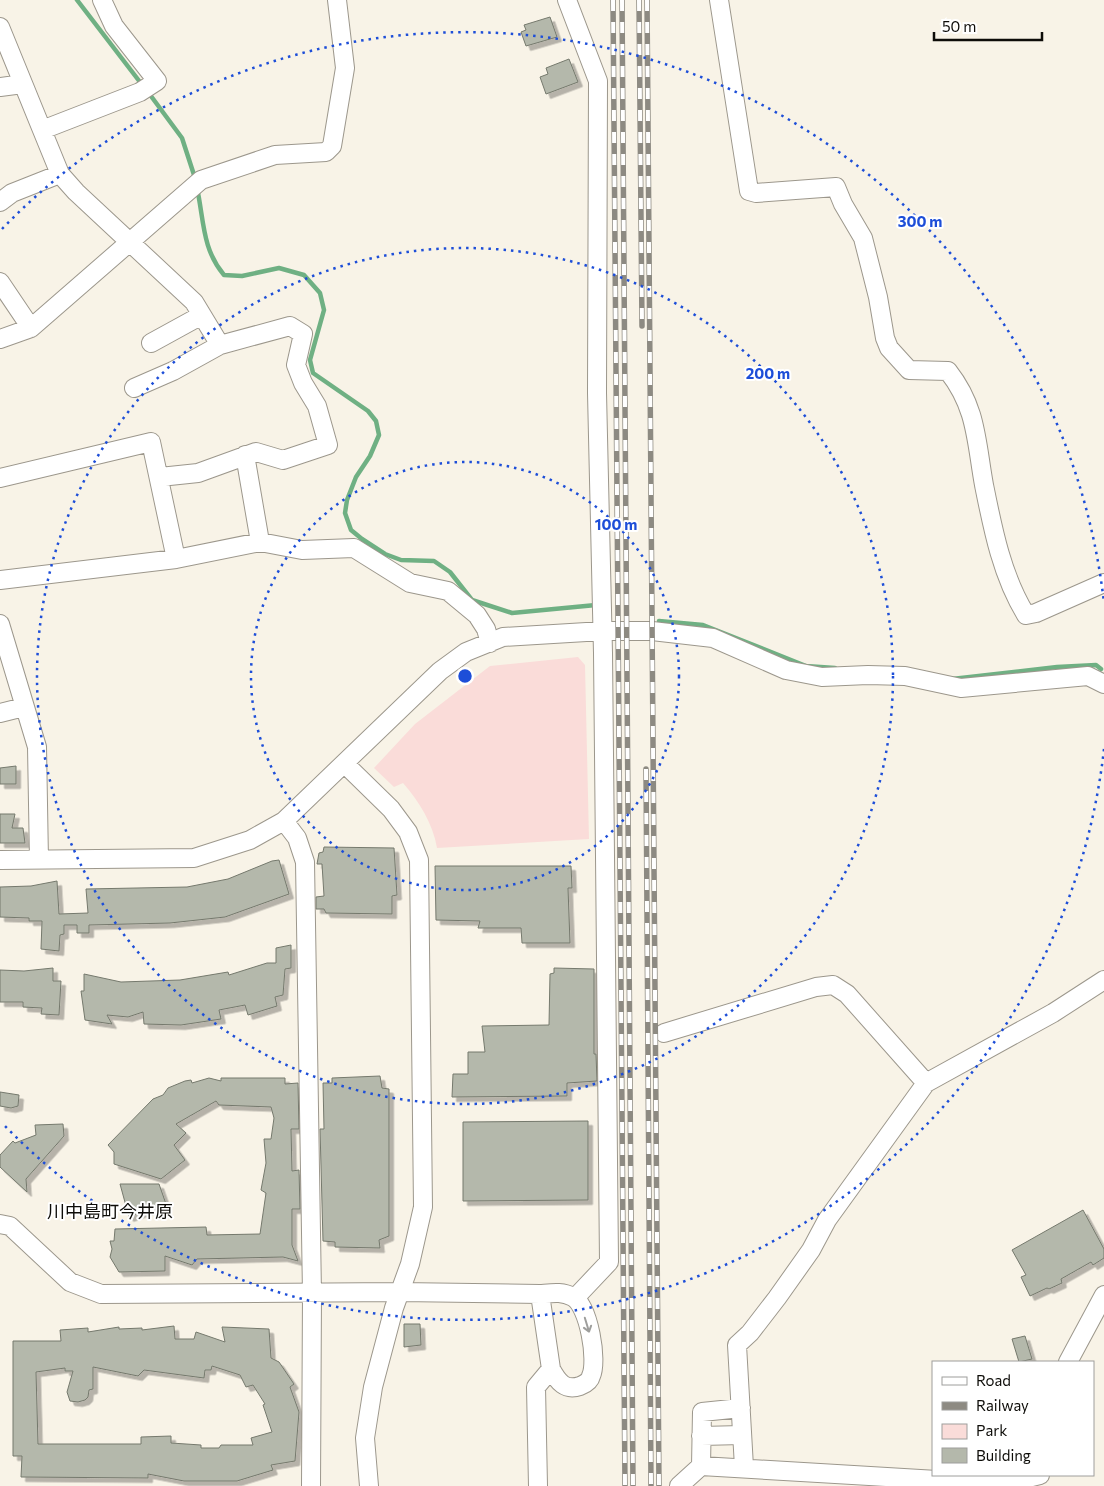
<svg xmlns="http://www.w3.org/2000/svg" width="1104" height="1486" font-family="Commissioner,'Noto Sans JP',sans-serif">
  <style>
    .green { fill: #fadcd9 }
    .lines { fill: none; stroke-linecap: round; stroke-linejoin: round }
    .stream { stroke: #6fb083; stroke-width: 4.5 }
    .building { fill: #b4b8ab; stroke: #75796d; fill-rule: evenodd; filter: url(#shadow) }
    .minor-casing { stroke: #9c978c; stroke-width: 20 }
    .minor { stroke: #fff; stroke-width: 18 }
    .rail-casing { stroke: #8d8a82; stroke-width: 5.5 }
    .rail { stroke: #fff; stroke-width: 4; stroke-dasharray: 11; stroke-linecap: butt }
    .oneway { stroke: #9e9e9c }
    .ring { fill: none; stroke: #1d4ed8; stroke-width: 2.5; stroke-dasharray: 2.5 5 }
    .labels { text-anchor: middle; stroke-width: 4; stroke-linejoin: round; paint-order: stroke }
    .quarter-label { font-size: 18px; fill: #0d0c08; stroke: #fff }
    .centre { fill: #1d4ed8; stroke: #fff; stroke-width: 2.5 }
    .ring-label { font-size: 15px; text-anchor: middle; font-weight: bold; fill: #1d4ed8; stroke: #fff; stroke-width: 4; stroke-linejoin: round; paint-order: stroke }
  </style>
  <defs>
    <filter id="shadow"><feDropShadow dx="4.5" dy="4.5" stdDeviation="0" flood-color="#0004"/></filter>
  </defs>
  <rect width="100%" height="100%" fill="#f8f3e7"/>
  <path class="green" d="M578,657L585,665L589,839L437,848C433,824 419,801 403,783L394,787L374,768L415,724L490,666Z"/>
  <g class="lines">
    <path class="stream" d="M77,0L143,86
      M148,92L182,138L195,178
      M197,188C204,220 202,249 224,275L242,276L279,268L304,275L320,293L324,310L310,360L313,373L368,411L376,421L379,435L370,456L356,477L347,500L345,513L351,530L362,539L385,554L401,560L434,561L450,572L472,600L512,613L596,605
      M659,621L703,625L806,666L835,668
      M952,679L1057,667L1096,665L1101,669"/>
  </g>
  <path class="building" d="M550,17L557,37L526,46L521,32L526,30L524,25Z
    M569,59L578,82L546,94L540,77L548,74L546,68Z
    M16,766V784H0V768Z
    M0,814H15L12,828H23L25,843H0Z
    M324,847L394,848L397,895L392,896V914L326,913L324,909H316V897L324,896L322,864H317L319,853L323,852Z
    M279,860L289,894L225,917L170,923L89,925V933H77V925H64V934L60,935L59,951L41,949L42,921H29V918L0,917V887L31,886L57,881L59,914L88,913L86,889L187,887L228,879L272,861Z
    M435,866H571L572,888H568L570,943H522L521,928H478L480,921L436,920Z
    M291,945V968L285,969L283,995L275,997L277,1006L248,1015L245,1005L219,1010L221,1019L181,1025L144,1024L143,1012L128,1017L107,1015L112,1024L85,1020L81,991H84V974L121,982L180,980L228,972L229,975L267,963H276V948Z
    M53,968V981H61L59,1015L41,1014L42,1008L23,1007V1002H0V970L24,971Z
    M554,968L594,969V1054H596L597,1081L567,1083V1096L452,1097L453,1074H468V1052H485L482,1026L549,1025L550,974L554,973Z
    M380,1076L382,1088L389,1089V1236L379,1240L380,1248L335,1247V1242L323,1241L320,1129H324L323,1083H332V1078Z
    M209,1078L221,1081V1078H285V1084L298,1083L299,1129H291L292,1171L299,1170L300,1209H292V1245L298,1261L283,1257L197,1259L192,1265L165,1256V1271L119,1272L110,1257L112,1249L110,1241H114L115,1229L206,1227L207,1235L260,1234L266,1193L261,1190L266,1163L264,1139H271L274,1118L271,1107L219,1105L216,1101L176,1124L186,1133L174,1145L185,1160L161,1179L114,1164V1152L108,1145L153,1099L163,1095L168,1088L185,1081L191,1080L192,1083Z
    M0,1092L19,1095L18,1106L11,1108L0,1106Z
    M588,1121V1200L463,1201V1122Z
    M63,1124L64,1136L26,1179L27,1192L0,1167V1155L13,1141L15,1143L36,1135L35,1125Z
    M120,1184H159L166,1204L129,1217Z
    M1083,1210L1104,1249V1258L1093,1265L1091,1262L1061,1279L1062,1283L1049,1289L1047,1288L1030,1296L1021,1277L1026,1275L1012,1250Z
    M404,1324H420L421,1345L404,1347Z
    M174,1326L175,1339H194L196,1332L225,1342L222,1327L269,1329L271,1358L279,1362L294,1384L290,1387L299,1412L295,1461L271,1465L273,1470L237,1481H184L148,1474V1478L21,1477L22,1456H13V1341H61L60,1330L88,1328V1332L119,1327V1329L142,1328V1330ZM212,1366L240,1375L246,1387L253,1385L265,1404L263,1405L272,1432L251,1438L253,1445H221L219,1448H201V1445L171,1443V1436L141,1437V1444H38L36,1372L65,1368V1371H73L67,1392L70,1401L78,1402L85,1400L88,1397L89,1390L93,1389V1367L138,1376L144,1370L204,1378L205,1370H211Z
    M1025,1336L1032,1359L1019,1362L1012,1339Z"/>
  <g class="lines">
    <g class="minor-casing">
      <path id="minor" d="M567,0L598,81L597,393L603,653L609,1262L575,1298
        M719,0L749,191L756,193L836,187L843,204L863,238L878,297L885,338L889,348L909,370L948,371C977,408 976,441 984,485C993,530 1002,576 1026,615L1036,613L1104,583
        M0,27L42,130
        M0,87L23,84
        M60,174L42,130L140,92L157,81L114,26L102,0
        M0,202L12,193L60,174L76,192L194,302L220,345
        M0,282L31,328
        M0,339L31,328L201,180L275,155L326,152L332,146L345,68L337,0
        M151,343L202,315
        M134,388L173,371L220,345L290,326L303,334L296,365L303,383L317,406L328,445L283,460L256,452L198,473L160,477
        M245,455L260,542
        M0,478L151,442L176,559L260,542L302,550L354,548L410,583L448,591L477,615L486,629L490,643
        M0,580L176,559
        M0,624L37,747L39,860
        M0,713L24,707
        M345,764L391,809L408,832L419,860L423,1207L410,1264L394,1308L373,1387L365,1438L369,1486
        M284,821L297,838L305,862L312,1294L311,1486
        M0,860L194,858L250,840L284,821L440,671L466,652L503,637L603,631H652L713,638L786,670L822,677L868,675L905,676L961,688L1088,676L1104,684
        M664,1033L816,987L833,985L847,994L926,1083L1053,1013L1104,980
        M0,1224L10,1226L70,1282L101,1294L400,1292L540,1294C552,1293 562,1291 573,1297C589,1306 598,1361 591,1376C590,1381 585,1384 580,1386C565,1391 558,1382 551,1369L540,1294
        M1068,1362L1104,1295
        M701,1436L742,1435
        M701,1466L702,1412L741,1408
        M744,1467L737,1345L750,1333L777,1298L811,1250L827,1220L926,1083
        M538,1486L536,1387L551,1369
        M679,1486L701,1466L1004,1484L1040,1475"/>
    </g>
    <use href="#minor" class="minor"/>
    <g class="rail-casing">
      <path id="rail" d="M613,0L625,1486
        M622,0L633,1486
        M639,0L642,326
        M647,0L659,1486
        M646,769L651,1486"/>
    </g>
    <use href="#rail" class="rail"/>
  </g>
  <defs><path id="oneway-shaft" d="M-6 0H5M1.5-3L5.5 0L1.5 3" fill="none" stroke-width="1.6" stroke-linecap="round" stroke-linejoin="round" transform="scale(1.25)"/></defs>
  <use class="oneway" href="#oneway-shaft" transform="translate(587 1325) rotate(73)"/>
  <g class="ring">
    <circle cx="465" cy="676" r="214"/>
    <circle cx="465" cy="676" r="428"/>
    <path d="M1104 749A643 643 0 0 1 2 1123M2 229A643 643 0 0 1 1104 603"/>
  </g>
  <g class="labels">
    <g class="quarter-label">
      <text x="110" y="1218">川中島町今井原</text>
    </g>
  </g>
  <circle cx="465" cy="676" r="8" class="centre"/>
  <g class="ring-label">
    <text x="920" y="227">300 m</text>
    <text x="768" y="379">200 m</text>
    <text x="616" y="530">100 m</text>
  </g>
  <rect x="932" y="1361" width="162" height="115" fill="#ffffff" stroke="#9e9e9c"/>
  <rect x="942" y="1377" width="25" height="8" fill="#ffffff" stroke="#9e9e9c"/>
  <text x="976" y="1386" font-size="15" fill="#0d0c08">Road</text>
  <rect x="942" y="1402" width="25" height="8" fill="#8d8a82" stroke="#9e9e9c"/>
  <text x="976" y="1411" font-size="15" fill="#0d0c08">Railway</text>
  <rect x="942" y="1424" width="25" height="15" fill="#fadcd9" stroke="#9e9e9c"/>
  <text x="976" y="1436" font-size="15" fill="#0d0c08">Park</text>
  <rect x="942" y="1448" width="25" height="15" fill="#b4b8ab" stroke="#9e9e9c"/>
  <text x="976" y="1461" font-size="15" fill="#0d0c08">Building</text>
  <path d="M934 32v8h108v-8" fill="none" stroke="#0d0c08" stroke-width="2.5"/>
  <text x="942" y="32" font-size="15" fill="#0d0c08" stroke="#ffffff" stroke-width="4" paint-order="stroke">50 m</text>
</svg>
